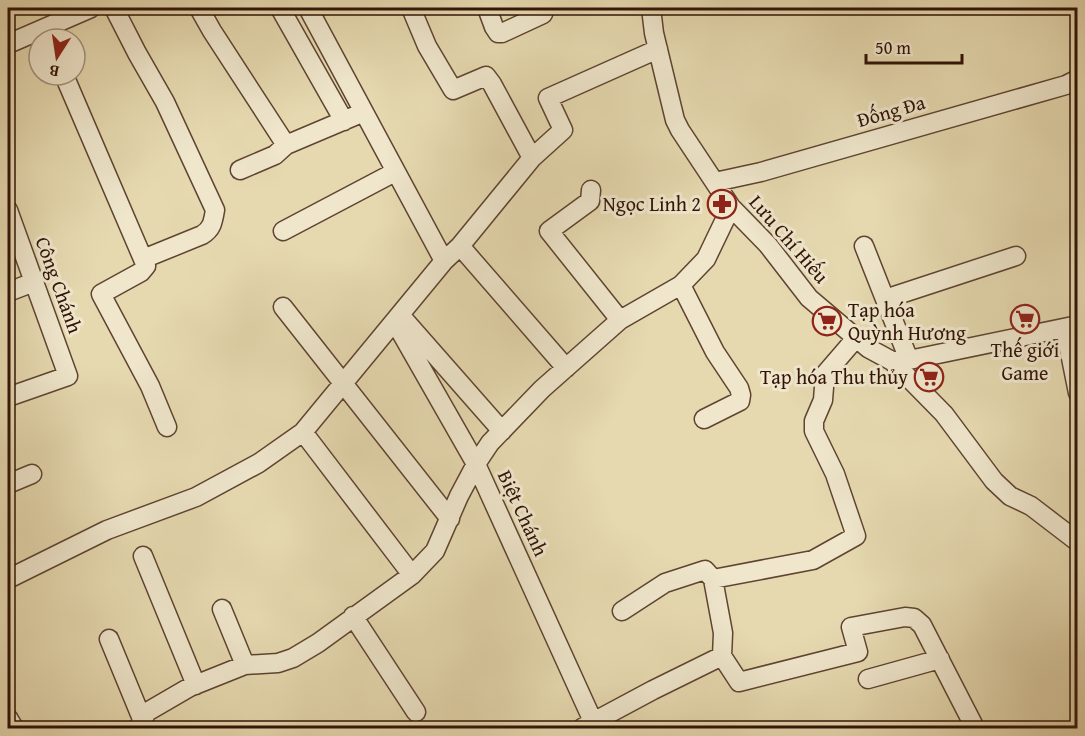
<svg xmlns="http://www.w3.org/2000/svg" width="1085" height="736" font-family="'Gentium Book Plus',serif">
  <style>
    .lines { fill: none; stroke-linecap: round; stroke-linejoin: round }
    .minor-casing { stroke: #5e4431; stroke-width: 21 }
    .minor { stroke: #efe6cc; stroke-width: 18 }
    .labels { text-anchor: middle; stroke-width: 6; stroke-linejoin: round; paint-order: stroke }
    .street-label { font-size: 20px; fill: #301307; stroke: #efe6cc }
    .poi-label { font-size: 20px; fill: #301307; stroke: #efe6cc; text-anchor: end }
  </style>
  <rect width="100%" height="100%" fill="#e6d9b0"/>
  <filter id="stains"><feTurbulence type="fractalNoise" baseFrequency=".00333" numOctaves="4"/><feColorMatrix values="0 0 0 0 .2 0 0 0 0 .09 0 0 0 0 .02 0 0 0 .5 -.17"/></filter>
  <radialGradient id="worn" r=".72"><stop offset=".6" stop-color="#630" stop-opacity="0"/><stop offset="1" stop-color="#630" stop-opacity=".3"/></radialGradient>
  <g class="lines">
    <g class="minor-casing">
      <path id="minor" d="M114,8L137,53L165,102L215,210C213,222 212,229 202,235L143,259
        M199,8L212,31L286,145
        M280,8L344,121
        M308,8L444,261
        M411,8L427,46L453,90L486,76L492,84L532,158
        M487,8L494,27L498,33H502L543,14
        M651,8L654,33L675,120L680,130L731,207L768,245L809,298L868,348L892,361L944,414L994,481L1010,496L1031,506L1078,542
        M8,44L91,8
        M64,75L146,266L141,272L101,294L150,386L167,427
        M240,170L275,155L286,145L364,112
        M715,182L761,172L1066,85L1078,79
        M591,190L590,201L549,231L620,320
        M8,210L68,376L8,397
        M283,231L395,172
        M460,246L566,368
        M864,246L909,360
        M681,285L715,352L739,388L741,395L740,401L704,419
        M8,292L34,282
        M885,299L1016,256
        M283,307L450,519
        M400,315L502,431
        M395,322L476,464L596,728
        M1065,328L1078,393
        M892,361L909,360L1078,325
        M303,432L412,575
        M8,484L32,474
        M143,556L196,685
        M8,579L107,530L196,497L259,463L303,432L444,261L460,246L532,158L563,130L548,98L658,49
        M713,579L723,633L722,656L739,682L858,652L851,627L905,617L914,618L922,625L975,728
        M222,609L245,665
        M622,611L665,583L705,570L713,579L813,560L856,536L835,474L814,431V421L823,400L825,374L856,338
        M353,616L416,712
        M109,639L142,719
        M868,679L940,659
        M8,718L14,728
        M138,728L147,712L190,687L245,665L278,663L293,658L318,643L412,575L435,551L459,496L476,464L490,443L542,389L620,320L681,285L706,259L731,207
        M582,728L653,690L722,656"/>
    </g>
    <use href="#minor" class="minor"/>
  </g>
  <defs>
    <g id="pharmacy-ring" transform="scale(1.5)"><circle r="9.5" fill="#efe6cc" stroke="#8f2418" stroke-width="1.5"/><path d="M-2-6h4v4h4v4h-4v4h-4v-4h-4v-4h4Z" fill="#8f2418"/></g>
    <g id="supermarket-ring" transform="scale(1.5)"><circle r="9.5" fill="#efe6cc" stroke="#8f2418" stroke-width="1.5"/><path d="M-6-5.5h2.5l.6 2H6L4.5 2H-2.5L-4.4-4H-6ZM-1.5 3.2a1.3 1.3 0 1 0 .1 0ZM3 3.2a1.3 1.3 0 1 0 .1 0Z" fill="#8f2418"/></g>
  </defs>
  <g fill-rule="evenodd">
    <use href="#pharmacy-ring" x="722" y="204"/>
    <use href="#supermarket-ring" x="1025" y="319"/>
    <use href="#supermarket-ring" x="827" y="321"/>
    <use href="#supermarket-ring" x="929" y="377"/>
  </g>
  <g class="labels">
    <g class="street-label">
      <text transform="translate(891 111) rotate(-16)" y="7">Đống Đa</text>
      <text transform="translate(789 239) rotate(49)" y="7">Lưu Chí Hiếu</text>
      <text transform="translate(59 285) rotate(70)" y="7">Công Chánh</text>
      <text transform="translate(523 513) rotate(65)" y="7">Biệt Chánh</text>
    </g>
    <g class="poi-label">
      <text x="701" y="211">Ngọc Linh 2</text>
      <text x="848" y="317" text-anchor="start">Tạp hóa<tspan x="848" dy="23">Quỳnh Hương</tspan></text>
      <text x="1025" y="357" text-anchor="middle">Thế giới<tspan x="1025" dy="23">Game</tspan></text>
      <text x="908" y="384">Tạp hóa Thu thủy</text>
    </g>
  </g>
  <rect width="1085" height="736" fill="none" stroke="#e6d9b0" stroke-width="30"/>
  <rect x="9" y="9" width="1067" height="718" fill="none" stroke="#301307" stroke-width="3"/>
  <rect x="15" y="15" width="1055" height="706" fill="none" stroke="#301307" stroke-width="1.5"/>
  <g transform="translate(57 57) rotate(192)"><circle r="28" fill="#efe6cc" stroke="#a3927d" stroke-width="1.5"/>
  <path d="M0-4.5L10 22L0 15L-10 22Z" fill="#8f2418"/>
  <text y="-9" font-size="16" font-weight="bold" text-anchor="middle" fill="#301307">B</text>
  </g>
  <path d="M866 54v9h96v-9" fill="none" stroke="#301307" stroke-width="3"/>
  <text x="875" y="54" font-size="18" fill="#301307" stroke="#efe6cc" stroke-width="4.5" paint-order="stroke">50 m</text>
  <rect width="100%" height="100%" filter="url(#stains)"/>
  <rect width="100%" height="100%" fill="url(#worn)"/>
</svg>
